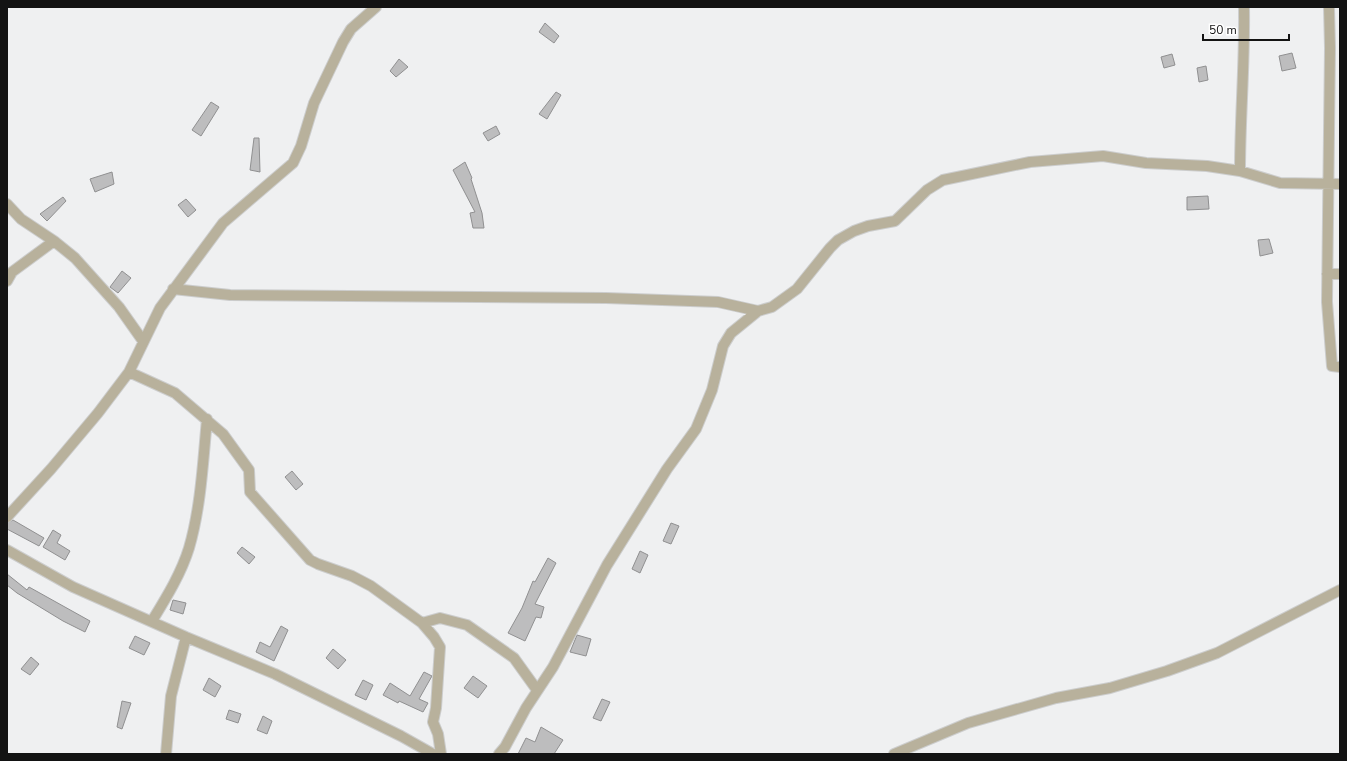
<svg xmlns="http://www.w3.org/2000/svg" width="1347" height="761" font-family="'Nunito Sans',sans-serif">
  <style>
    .building { fill: #bdbdbe; stroke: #909091 }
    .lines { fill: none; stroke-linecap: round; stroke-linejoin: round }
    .street-casing { stroke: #cccdcd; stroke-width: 12 }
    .street { stroke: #b8b19c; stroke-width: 10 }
  </style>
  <rect width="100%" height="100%" fill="#eff0f1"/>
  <path class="building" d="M545,23L559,36L554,43L539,32Z
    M1292,53L1296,68L1282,71L1279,56Z
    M1172,54L1175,65L1164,68L1161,57Z
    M399,59L408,67L396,77L390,71Z
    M1206,66L1208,80L1199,82L1197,68Z
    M556,92L561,95L547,119L539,114Z
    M211,102L219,107L201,136L192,130Z
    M496,126L500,134L488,141L483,133Z
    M254,138H259L260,172L250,170Z
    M465,162L472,178L471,179L482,213L484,228H473L470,213L475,212L453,170Z
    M112,172L114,184L95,192L90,179Z
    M1208,196L1209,209L1187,210V197Z
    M63,197L66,201L47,221L40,214Z
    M186,199L196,210L188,217L178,205Z
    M1269,239L1273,253L1260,256L1258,240Z
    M122,271L131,278L118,293L110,287Z
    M292,471L303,484L296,490L285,477Z
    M13,520L44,538L39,546L7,529V523Z
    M671,523L679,526L671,544L663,541Z
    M53,530L61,535L57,543L70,551L65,560L43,547Z
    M242,547L255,557L249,564L237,553Z
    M640,551L648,555L640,573L632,569Z
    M548,558L556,563L535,604L544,607L541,618L536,617L525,641L508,633L522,608L533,581L535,582Z
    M7,574L27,590L29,587L90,621L85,632L63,621L17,593L7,585Z
    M173,600L186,603L183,614L170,610Z
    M281,626L288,630L274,661L256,652L260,642L270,647Z
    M577,635L591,639L586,656L570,652Z
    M135,636L150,643L144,655L129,648Z
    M333,649L346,660L338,669L326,658Z
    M31,657L39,664L30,675L21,669Z
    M424,672L432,676L419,699L428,703L423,712L399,701L398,703L383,695L390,683L410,696Z
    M473,676L487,686L478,698L464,688Z
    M209,678L221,686L215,697L203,690Z
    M363,680L373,685L366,700L355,695Z
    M602,699L610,702L601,721L593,718Z
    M122,701L131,703L122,729L117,727Z
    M229,710L241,714L238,723L226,719Z
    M263,716L272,721L267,734L257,730Z
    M541,727L563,740L554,754H518L526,738L535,742Z"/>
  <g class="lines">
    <g class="street-casing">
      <path id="street" d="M1329,7L1330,48L1327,302L1332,366L1340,367
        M1240,171C1240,116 1245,62 1244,7
        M7,204L21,219L54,241L75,258L119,307L143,341
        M1327,274H1340
        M7,281L12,272L54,241
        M173,289L230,295L606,298L718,302L758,311
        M129,372L175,393L223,434L249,470L250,492L310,560L318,564L352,576L371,586L422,623L434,637L440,647L436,708L433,722L438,734L441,754
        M7,517L51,469L98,413L129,372L160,308L223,223L293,163L301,146L314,103L343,42L351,29L376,7
        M7,550L73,587L186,637L275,674L401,736L433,754
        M152,621C166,598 181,574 189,548C201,507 203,461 207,419
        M422,623L440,618L467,625L514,658L537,690
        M166,754L171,696L186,637
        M499,754L505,747L526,708L553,667L607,565L667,469L696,429L712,390L723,346L731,333L758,311L772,307L797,289L830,248L838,240L854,231L868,226L895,221L927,190L943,180L1030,162L1103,156L1146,163L1207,166L1240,171L1280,183L1340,184
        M894,754L968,723L1056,698L1110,688L1167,671L1217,653L1340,590"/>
    </g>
    <use href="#street" class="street"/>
  </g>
  <rect width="1347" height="761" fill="none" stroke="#131313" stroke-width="16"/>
  <path d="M1203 34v6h86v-6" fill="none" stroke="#131313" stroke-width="2"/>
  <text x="1209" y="34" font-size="12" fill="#131313" stroke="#ffffff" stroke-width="3" paint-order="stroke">50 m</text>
</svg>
